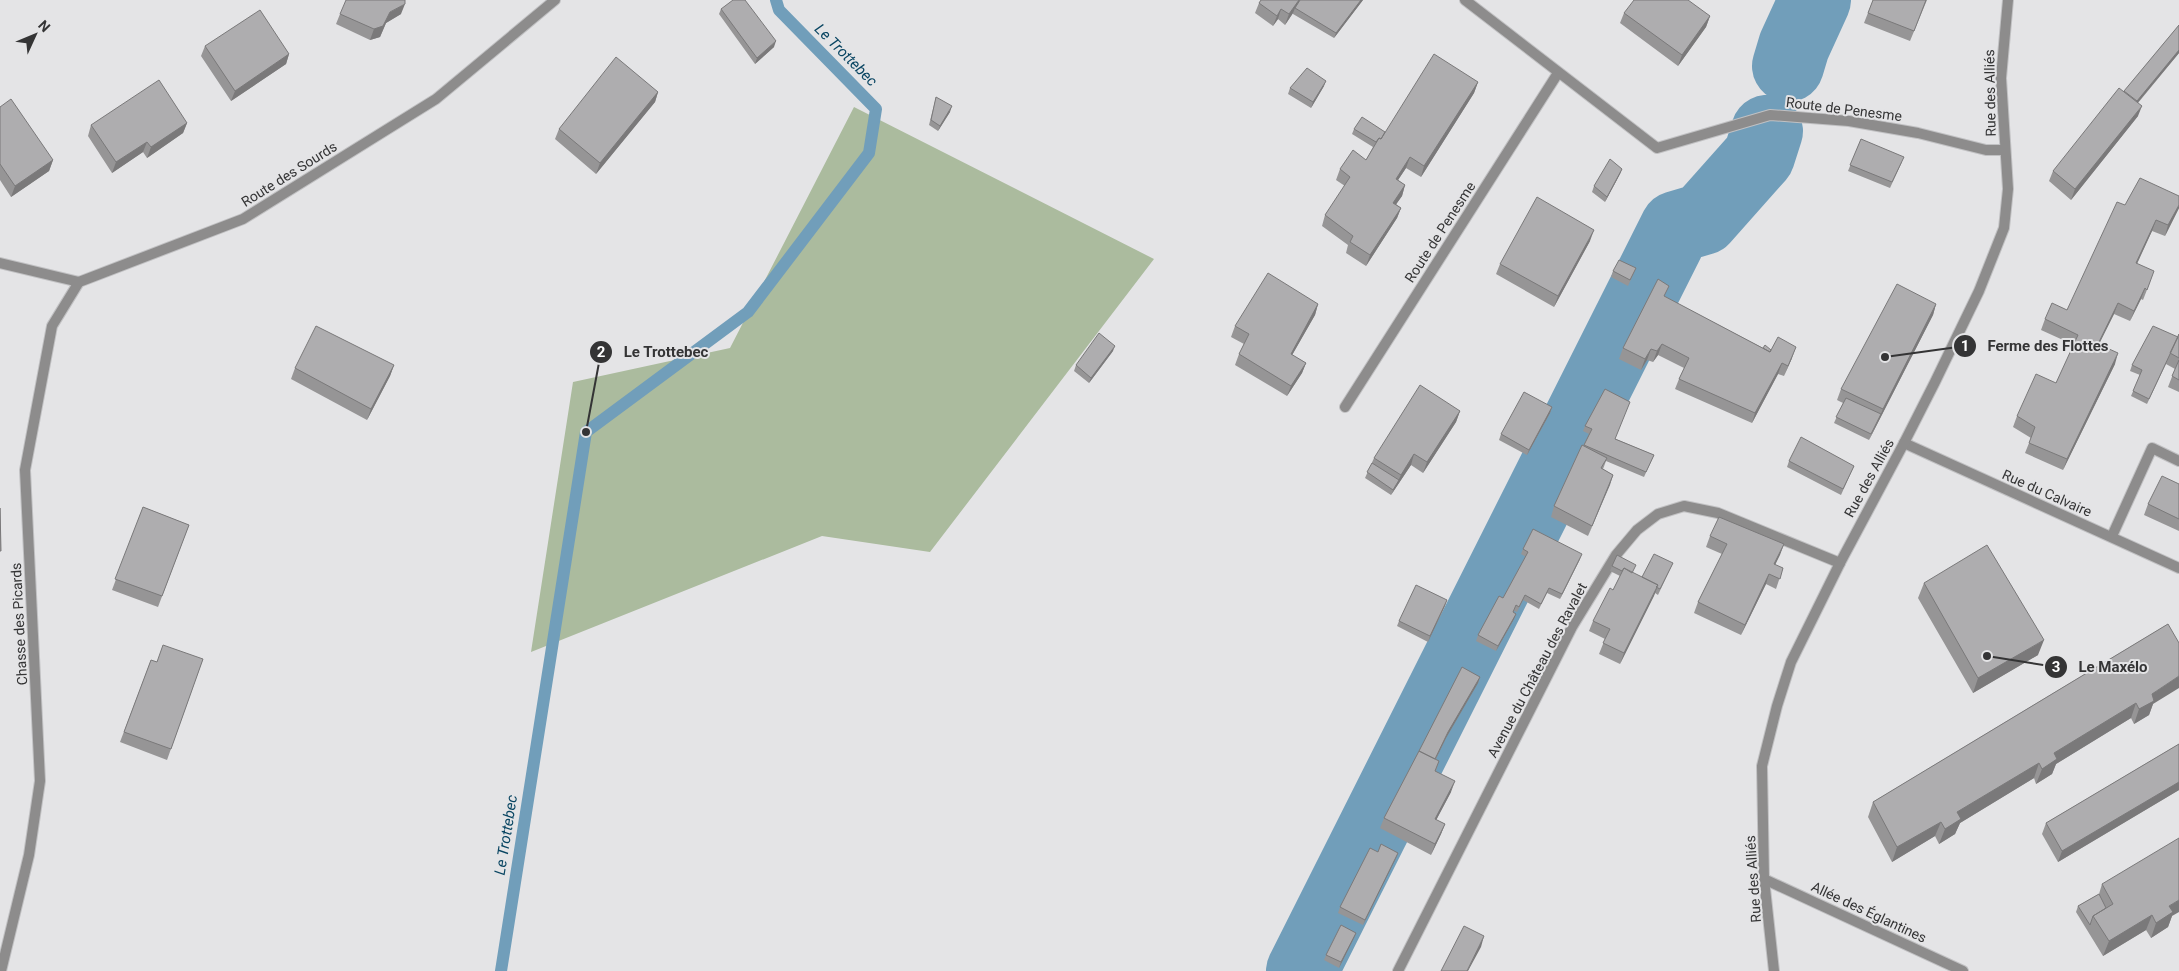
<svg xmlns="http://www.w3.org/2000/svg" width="2179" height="971" font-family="Roboto,sans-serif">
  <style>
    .green { fill: #abbb9e }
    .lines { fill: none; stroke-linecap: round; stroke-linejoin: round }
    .stream { stroke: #719eba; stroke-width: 12 }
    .river { stroke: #719eba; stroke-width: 72 }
    .service-casing { stroke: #c1c1c3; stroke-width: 12 }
    .minor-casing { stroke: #c1c1c3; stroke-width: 12 }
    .tertiary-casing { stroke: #c1c1c3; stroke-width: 12 }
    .service { stroke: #8d8c8c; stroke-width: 10 }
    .minor { stroke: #8d8c8c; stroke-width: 10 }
    .tertiary { stroke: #8d8c8c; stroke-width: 10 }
    .wall { fill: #969596 }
    .shaded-wall { fill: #7a797a }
    .building { fill: #aeadaf; stroke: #7a797a }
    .labels { text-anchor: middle; stroke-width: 4; stroke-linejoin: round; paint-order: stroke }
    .street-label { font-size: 14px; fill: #343435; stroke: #e4e4e6 }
    .water-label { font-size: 15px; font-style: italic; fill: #094562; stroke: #e4e4e6 }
    .leader { fill: none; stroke: #343435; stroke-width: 2 }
    .callout-dot { fill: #343435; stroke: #e4e4e6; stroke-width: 2 }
    .mark-label { font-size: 15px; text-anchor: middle; font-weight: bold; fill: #fff }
    .callout-label { font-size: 15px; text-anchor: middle; font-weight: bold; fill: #343435; stroke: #e4e4e6; stroke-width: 4; stroke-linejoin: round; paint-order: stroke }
  </style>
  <rect width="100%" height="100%" fill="#e4e4e6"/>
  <path class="green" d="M854,107L1154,259L930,552L822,536L531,652L573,382L730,348Z"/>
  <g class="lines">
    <path class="stream" d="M501,971L586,432L748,312L869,153L876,109L779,10L776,0"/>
    <path class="river" d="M1788,66L1794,46L1815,0
      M1302,971L1676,227L1703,219L1759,156L1767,131"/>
    <g class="service-casing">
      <path id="service" d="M1764,879L1963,971"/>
    </g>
    <g class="minor-casing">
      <path id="minor" d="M1465,0L1657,148L1770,115L1849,121L1918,133L1986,150H2005
        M0,263L79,282L243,219L436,99L555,0
        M1345,407L1558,73
        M1904,443L2179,568
        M2112,536L2152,448L2179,461
        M1,971L29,855L40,781L25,470L52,326L79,282
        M1398,971L1572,627L1616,555L1637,530L1658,514L1684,506L1718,513L1840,563"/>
    </g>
    <g class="tertiary-casing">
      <path id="tertiary" d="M1774,971L1764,879L1762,766L1777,706L1791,662L1840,563L1904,443L1935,382L1979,291L2004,228L2008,189L2001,78L2008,0"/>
    </g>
    <use href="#service" class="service"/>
    <use href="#minor" class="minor"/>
    <use href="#tertiary" class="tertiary"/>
  </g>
  <path class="wall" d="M1261,0H1363L1334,38L1293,14V13L1285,25L1278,19L1273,26L1255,13L1259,3Z
    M1873,0H1927L1910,41L1864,23Z
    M721,9L774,47L755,64L719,14Z
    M1624,13L1710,16L1706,27L1678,66L1620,23Z
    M340,14H401L386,23L380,37L370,40L336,24Z
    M2179,25V53L2138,103V116L2071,200L2049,181L2053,171L2124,92Z
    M205,46L289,54L286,64L231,101L201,56Z
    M1478,82L1474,93L1421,177L1406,168L1398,180L1405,185L1402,196L1396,204L1401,208L1397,218L1366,266L1346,253L1348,245L1322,226L1325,215L1345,186L1336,180L1340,169L1366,160L1373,147L1352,134L1354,129L1385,132Z
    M1324,86L1311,108L1288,94L1290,88Z
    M658,92L655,102L596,174L555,139L559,129Z
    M936,97L950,112L938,131L929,125Z
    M0,107L53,160L49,171L11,197L0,180Z
    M187,123L183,133L147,158L143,152L112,173L88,136L91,125Z
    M1861,139L1902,162L1890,188L1848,171Z
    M1622,169L1620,174L1605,202L1592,192L1594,186Z
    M2125,205L2179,208L2165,236L2152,231L2137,264L2150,282L2143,300L2141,299L2130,321L2114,314L2099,344L2115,364L2063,470L2025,453L2031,438L2013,427L2017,416L2056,383L2074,345L2041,330L2045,319L2067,310Z
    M1590,241L1554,307L1496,274L1500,264Z
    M1636,268L1628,286L1611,277L1613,271Z
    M1665,297L1763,348L1771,350L1792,358L1784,376L1778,374L1752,423L1675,389L1679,379L1684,368L1658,355L1653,362L1647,360L1641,370L1619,359L1623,348Z
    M1318,304L1315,315L1292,355L1306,363L1302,373L1287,396L1235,365L1239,354L1244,344L1231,337L1235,326Z
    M1936,304L1933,315L1869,440L1834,423L1843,403L1837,400L1841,389Z
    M2179,334V392L2168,387L2175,369L2166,364L2147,404L2131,396L2140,375L2130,371L2132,365L2178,337Z
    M1113,351L1089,383L1074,371L1076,365Z
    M394,365L390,376L367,420L291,379L295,368Z
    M1552,407L1550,413L1527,455L1499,440L1501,434Z
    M1460,411L1456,422L1423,473L1411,465L1391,495L1365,478L1374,458Z
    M1585,426L1654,455L1644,477L1606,461L1603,469L1613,475L1588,536L1551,517L1554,506L1589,434L1583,431Z
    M1789,461L1854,466L1841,495L1787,467Z
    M2179,484V531L2144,515L2148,504Z
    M143,507L189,525L158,607L112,590Z
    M1710,536L1784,544L1775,565L1783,568L1776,589L1766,584L1741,635L1694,613L1698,602L1722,554L1706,547Z
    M1523,549L1580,559L1560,599L1547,593L1539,609L1523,600L1517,612L1514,611L1513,612L1516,614L1514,619L1496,651L1476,641L1478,635L1503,598L1526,557L1521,554Z
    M1673,563L1658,595L1655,593L1620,664L1599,654L1605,639L1589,631L1593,621L1613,590L1620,576L1610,571L1612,566L1632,573L1642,577Z
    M1924,583L2038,655L1973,693L1918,598Z
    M1447,600L1428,642L1397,626L1399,621Z
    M2168,624L2153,704L2149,715L2134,724L2131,718L2056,764L2052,774L2036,784L2034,778L1960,823L1955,834L1939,844L1935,836L1892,862L1868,817L1873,802Z
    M203,659L167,760L120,742L151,660L156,662Z
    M1480,677L1478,683L1446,738L1436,759L1439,761L1436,771L1451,792L1436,820L1445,824L1441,834L1431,855L1380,828L1384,818L1419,751Z
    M2179,744V790L2058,862L2042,834L2046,823Z
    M1378,852L1398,853L1363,925L1338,913L1340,907Z
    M2102,884L2172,916L2168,927L2151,938L2146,930L2103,956L2076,912L2078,906L2099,894Z
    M1356,933L1339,968L1324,960L1326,955Z"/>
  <path class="shaded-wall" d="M1299,0H1302L1295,8L1293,13L1285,25L1289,14Z
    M1361,0H1363L1334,38L1336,33Z
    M405,4L401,14L386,23L380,37L370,40L374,29L390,12Z
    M1281,9L1278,19L1273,26L1277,16Z
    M1710,16L1706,27L1678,66L1682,55Z
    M776,41L774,47L755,64L757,58Z
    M2179,50V53L2134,107L2136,102Z
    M289,54L286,64L231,101L235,91Z
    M1326,81L1324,86L1311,108L1313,102Z
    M1478,82L1474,93L1421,177L1424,166Z
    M658,92L655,102L596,174L600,163Z
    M952,106L950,112L938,131L940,126Z
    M2142,106L2138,116L2071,200L2075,189Z
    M187,123L183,133L147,158L151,147Z
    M147,142L143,152L112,173L116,162Z
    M1410,157L1406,168L1392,189L1396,179Z
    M53,160L49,171L11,197L15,186Z
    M1622,169L1620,174L1605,202L1607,197Z
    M1405,185L1402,196L1390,213L1393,203Z
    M2179,205V208L2165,236L2168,225Z
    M1401,208L1397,218L1366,266L1370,255Z
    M2156,220L2152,231L2132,274L2136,263Z
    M1594,230L1590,241L1554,307L1558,296Z
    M2145,288L2141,299L2130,321L2134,311Z
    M2118,303L2114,314L2094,354L2098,344Z
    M1318,304L1315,315L1287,364L1291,354Z
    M1936,304L1933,315L1869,440L1883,409Z
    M1662,344L1658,355L1653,362L1657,351Z
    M1115,346L1113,351L1089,383L1091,378Z
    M1796,347L1792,358L1784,376L1788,366Z
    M1651,349L1647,360L1641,370L1645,359Z
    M2118,353L2115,364L2063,470L2067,459Z
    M1306,363L1302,373L1287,396L1291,386Z
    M1782,363L1778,374L1752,423L1755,413Z
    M394,365L390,376L367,420L371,409Z
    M1552,407L1550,413L1527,455L1529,450Z
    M1460,411L1456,422L1423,473L1427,462Z
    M1414,454L1411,465L1391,495L1401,475Z
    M1613,475L1610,485L1588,536L1592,526Z
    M1784,544L1780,555L1770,575L1774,564Z
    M1582,554L1580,559L1560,599L1562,594Z
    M1769,574L1766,584L1741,635L1745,625Z
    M1658,585L1654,596L1620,664L1624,653Z
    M1447,600L1445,606L1428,642L1430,636Z
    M1516,614L1514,619L1496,651L1498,646Z
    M2044,640L2038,655L1973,693L1978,678Z
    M2179,676V688L2153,704L2149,715L2134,724L2139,709L2152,694Z
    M1480,677L1478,683L1446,738L1431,769L1448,732Z
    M2136,703L2131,718L2056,764L2052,774L2036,784L2042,769L2054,753Z
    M2039,763L2034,778L1960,823L1955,834L1939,844L1945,829L1957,812Z
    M1455,781L1451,792L1431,830L1435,819Z
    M2179,782V790L2058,862L2062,851Z
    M1941,822L1935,836L1892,862L1897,847Z
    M1445,824L1441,834L1431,855L1435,844Z
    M1398,853L1396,858L1363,925L1365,920Z
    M2179,900V912L2172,916L2168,927L2151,938L2156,923L2169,906Z
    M2152,915L2146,930L2103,956L2109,941Z
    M1356,933L1354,938L1339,968L1341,962Z
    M1484,936L1481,947L1468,971H1467Z"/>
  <path class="building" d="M346,0H405V4L390,12L383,26L374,29L340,14Z
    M733,0H745L776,41L757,58L721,9Z
    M1261,0H1299L1289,14L1281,9L1277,16L1259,3Z
    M1300,0H1361L1336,33L1295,8Z
    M1634,0H1688L1710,16L1682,55L1624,13Z
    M1873,0H1926L1914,31L1868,13Z
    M260,10L289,54L235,91L205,46Z
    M2179,25V50L2137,101L2124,91Z
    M1434,54L1478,82L1424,166L1410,157L1396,179L1405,185L1393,203L1401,208L1370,255L1350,242L1353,236L1325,215L1350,177L1340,169L1353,150L1366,160L1379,138L1381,139Z
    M616,57L658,92L600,163L559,129Z
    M1307,68L1326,81L1313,102L1290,88Z
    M159,80L187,123L151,147L147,142L116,162L91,125Z
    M2119,88L2142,106L2075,189L2053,171Z
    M936,97L952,106L940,126L931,120Z
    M11,99L53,160L15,186L0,164V107Z
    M1362,117L1385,132L1381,139L1379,138L1376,142L1354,129Z
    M1861,139L1904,157L1892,182L1850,165Z
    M1610,159L1622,169L1607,197L1594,186Z
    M2140,178L2179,196V205L2168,225L2156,220L2136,263L2154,271L2147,290L2145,288L2134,311L2118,303L2098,344L2118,353L2067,459L2029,443L2035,427L2017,416L2036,374L2056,383L2078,335L2045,319L2052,303L2067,310L2117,202L2125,205Z
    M1537,197L1594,230L1558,296L1500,264Z
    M1619,260L1636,268L1630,280L1613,271Z
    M1268,273L1318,304L1291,354L1306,363L1291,386L1239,354L1249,334L1235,326Z
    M1658,279L1669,286L1664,296L1770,352L1778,337L1796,347L1788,366L1782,363L1755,413L1679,379L1689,358L1662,344L1657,351L1651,349L1645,359L1623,348Z
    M1897,284L1936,304L1883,409L1841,389Z
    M316,326L394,365L371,409L295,368Z
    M2153,326L2178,337L2149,399L2133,391L2142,370L2132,365Z
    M1099,333L1115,346L1091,378L1076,365Z
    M2179,334V358L2170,353Z
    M1765,345L1771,350L1770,352L1763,348Z
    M2179,360V380L2172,376Z
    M1420,385L1460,411L1427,462L1414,454L1401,475L1374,458Z
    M1605,389L1630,402L1615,439L1654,455L1646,472L1584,445L1592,429L1585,426Z
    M1524,392L1552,407L1529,450L1501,434Z
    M1846,398L1881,414L1871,434L1836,417Z
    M1801,437L1854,466L1843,489L1789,461Z
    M1582,445L1607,458L1601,468L1613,475L1592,526L1554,506Z
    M1372,463L1399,480L1393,490L1367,472Z
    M2162,476L2179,484V519L2148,504Z
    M143,507L189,525L162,596L115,579Z
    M0,508L1,551H0Z
    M1719,517L1784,544L1774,564L1783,568L1780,579L1769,574L1745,625L1698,602L1727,544L1710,536Z
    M1533,529L1582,554L1562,594L1549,588L1541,604L1525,595L1519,607L1516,605L1513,612L1516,614L1498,646L1478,635L1499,596L1503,598L1528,552L1523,549Z
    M1987,545L2044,640L1978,678L1924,583Z
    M1654,554L1673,563L1660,589L1656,587L1658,585L1642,577Z
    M1617,555L1636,565L1632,573L1624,568L1622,571L1612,566Z
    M1624,568L1658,585L1624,653L1603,643L1610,629L1593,621L1610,588L1613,590Z
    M1416,585L1447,600L1430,636L1399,621Z
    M2168,624L2179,643V676L2152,694L2154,701L2139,709L2136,703L2054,753L2057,759L2042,769L2039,763L1957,812L1961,819L1945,829L1941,822L1897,847L1873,802Z
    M163,645L203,659L171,749L124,732L151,660L157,662Z
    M1462,667L1480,677L1448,732L1435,759L1419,751Z
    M2179,744V782L2062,851L2046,823Z
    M1419,751L1439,761L1435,771L1455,781L1435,819L1445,824L1435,844L1384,818Z
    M2179,838V900L2169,906L2173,912L2156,923L2152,915L2109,941L2093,916L2113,904L2102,884Z
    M1381,844L1398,853L1365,920L1340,907L1370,848L1378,852Z
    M2099,894L2106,908L2093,916L2090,925L2078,906Z
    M1341,925L1356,933L1341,962L1326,955Z
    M1464,926L1484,936L1467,971H1441Z"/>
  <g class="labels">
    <g class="street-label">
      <text transform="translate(1990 93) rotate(-91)" y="5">Rue des Alliés</text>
      <text transform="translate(1844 109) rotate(7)" y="5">Route de Penesme</text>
      <text transform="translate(289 174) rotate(-32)" y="5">Route des Sourds</text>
      <text transform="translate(1440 232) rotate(-57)" y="5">Route de Penesme</text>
      <text transform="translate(1869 478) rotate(-61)" y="5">Rue des Alliés</text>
      <text transform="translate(2047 493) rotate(24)" y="5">Rue du Calvaire</text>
      <text transform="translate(19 624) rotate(-93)" y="5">Chasse des Picards</text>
      <text transform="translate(1537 670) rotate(-62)" y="5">Avenue du Château des Ravalet</text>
      <text transform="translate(1753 879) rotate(-94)" y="5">Rue des Alliés</text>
      <text transform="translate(1869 912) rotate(25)" y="5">Allée des Églantines</text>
    </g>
    <g class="water-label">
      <text transform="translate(846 55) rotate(45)" y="5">Le Trottebec</text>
      <text transform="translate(506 835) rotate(-81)" y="5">Le Trottebec</text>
    </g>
  </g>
  <path class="leader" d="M1885 357L1965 346M586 432L601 352M1987 656L2056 667"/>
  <g class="callout-dot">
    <circle cx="1885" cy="357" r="5"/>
    <circle cx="586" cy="432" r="5"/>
    <circle cx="1987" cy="656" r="5"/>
    <circle cx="1965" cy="346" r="12"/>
    <circle cx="601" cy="352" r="12"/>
    <circle cx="2056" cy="667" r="12"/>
  </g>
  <g class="mark-label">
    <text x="1965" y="351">1</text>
    <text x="601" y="357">2</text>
    <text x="2056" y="672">3</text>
  </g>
  <g class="callout-label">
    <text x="2048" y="351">Ferme des Flottes</text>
    <text x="666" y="357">Le Trottebec</text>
    <text x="2113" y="672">Le Maxélo</text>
  </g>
  <g transform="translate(35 35) rotate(46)" stroke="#e4e4e6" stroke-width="4" paint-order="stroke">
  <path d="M0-4L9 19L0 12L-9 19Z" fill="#343435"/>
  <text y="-8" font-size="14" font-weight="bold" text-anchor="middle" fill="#343435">N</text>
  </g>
</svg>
